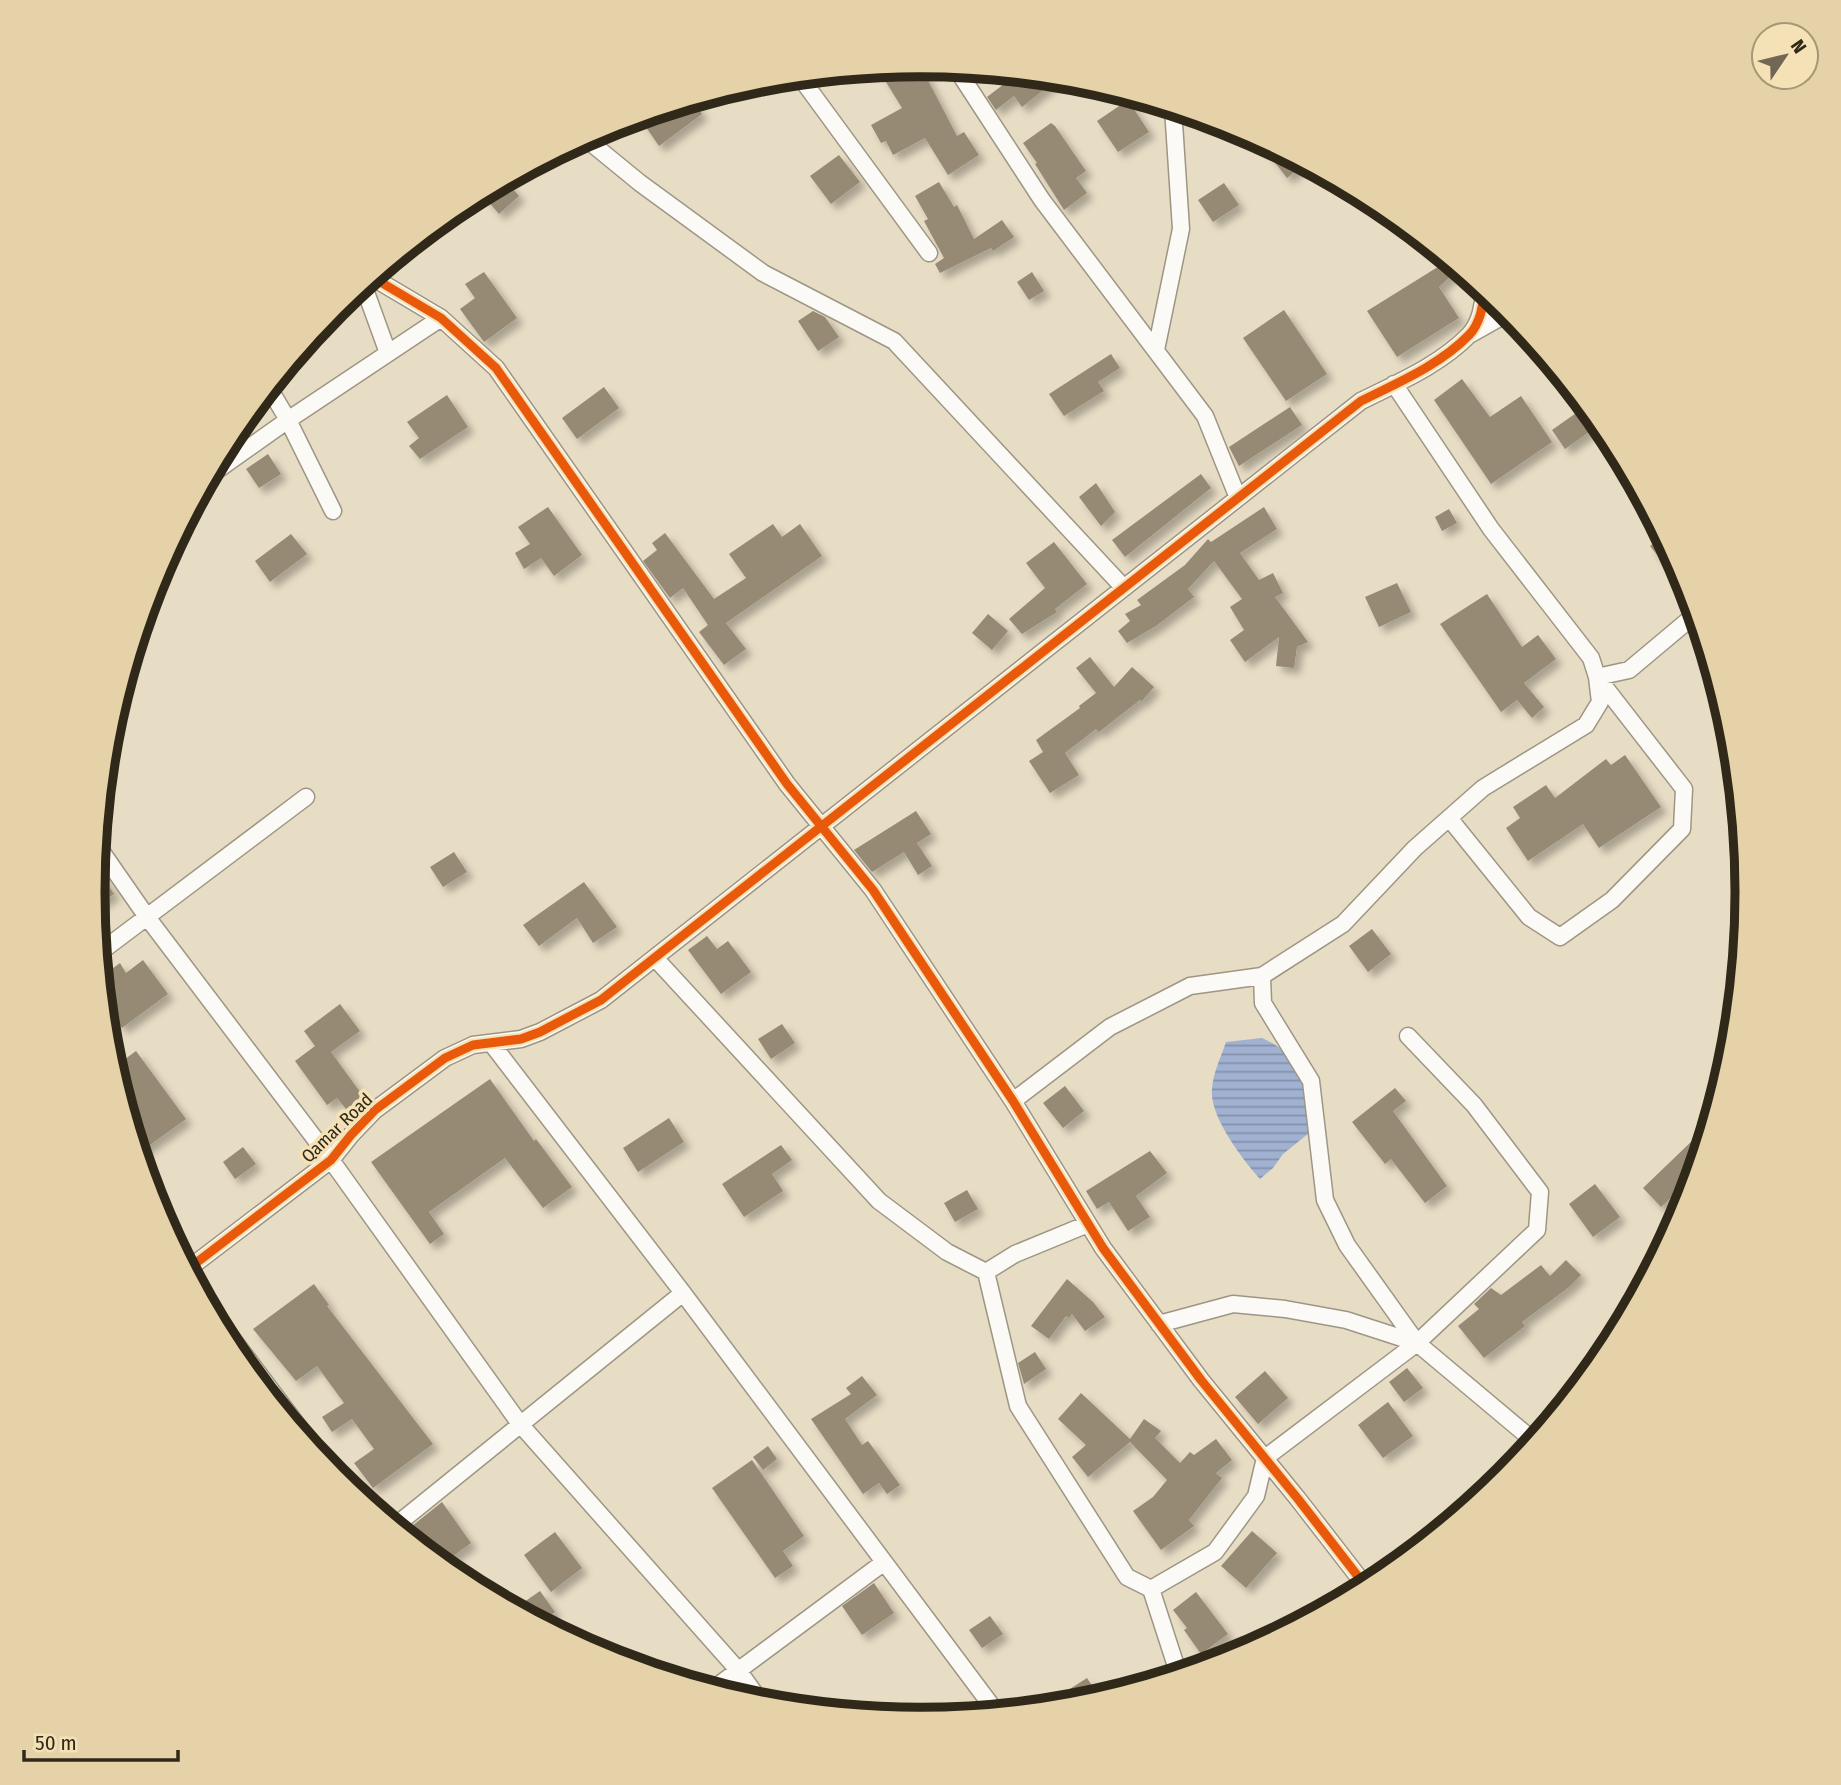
<svg xmlns="http://www.w3.org/2000/svg" width="1841" height="1785" font-family="'Fira Sans Condensed',sans-serif">
  <style>
    .water { fill: url(#water-rules) }
    .building { fill: #978a75; filter: url(#shadow) }
    .lines { fill: none; stroke-linecap: round; stroke-linejoin: round }
    .minor-casing { stroke: #9e9684; stroke-width: 19 }
    .minor { stroke: #fbfaf6; stroke-width: 16 }
    .cycleway-casing { stroke: #f5e1b6; stroke-width: 13 }
    .cycleway { stroke: #e8590c; stroke-width: 9 }
    .labels { text-anchor: middle; stroke-width: 7; stroke-linejoin: round; paint-order: stroke }
    .street-label { font-size: 18px; fill: #302818; stroke: #f5e1b6 }
    .rim { fill: none; stroke: #302818; stroke-width: 9 }
  </style>
  <defs>
    <pattern id="water-rules" width="6" height="5" patternUnits="userSpaceOnUse" patternTransform="scale(1.75)"><rect width="6" height="5" fill="#a1b1d1"/><path d="M0 2.5h6" fill="none" stroke="#8490a9"/></pattern>
    <filter id="shadow"><feDropShadow dx="6" dy="6" stdDeviation="3.5" flood-color="#0004"/></filter>
  </defs>
  <rect width="100%" height="100%" fill="#e7dcc4"/>
  <path class="water" d="M1262,1038C1304,1056 1308,1089 1314,1129L1283,1154L1273,1168L1260,1179C1243,1160 1209,1116 1212,1089C1213,1073 1221,1057 1226,1042Z"/>
  <path class="building" d="M920,65L957,136L964,132L979,155L948,175L925,138L893,155L886,141L881,143L871,125L902,108L878,69Z
    M1017,74L1020,75L1059,78L1022,107L1014,96L996,110L987,97Z
    M1128,100L1149,132L1118,152L1097,121Z
    M692,101L702,114L659,146L639,117Z
    M1051,123L1055,126L1086,171L1076,178L1087,193L1064,210L1035,164L1037,163L1023,143Z
    M1255,137L1281,151L1305,164L1287,178Z
    M839,155L860,182L831,204L810,176Z
    M505,180L519,196L499,214L481,193Z
    M939,182L954,207L957,205L974,239L1002,220L1014,237L993,251L991,248L940,273L935,264L944,258L924,221L928,219L915,196Z
    M1224,183L1239,205L1213,222L1198,200Z
    M1449,260L1459,269L1439,287L1459,318L1397,357L1367,311Z
    M484,272L517,318L484,342L460,309L475,298L465,284Z
    M1032,272L1044,291L1029,300L1017,282Z
    M1284,310L1327,374L1286,401L1243,338Z
    M813,311L825,317L839,337L818,351L798,321Z
    M1111,354L1120,368L1098,382L1104,391L1064,416L1049,394Z
    M1462,379L1490,417L1521,396L1552,442L1491,484L1434,400Z
    M604,387L619,408L577,439L562,418Z
    M447,395L468,427L420,459L409,446L419,438L407,422Z
    M1290,407L1302,425L1239,466L1229,447Z
    M1579,411L1592,430L1565,449L1552,430Z
    M268,454L281,474L259,488L246,469Z
    M1201,474L1211,488L1125,557L1112,540Z
    M1096,483L1115,512L1101,526L1079,497Z
    M548,507L582,555L554,576L541,558L524,569L515,553L530,544L518,527Z
    M1264,507L1277,529L1240,553L1259,580L1273,573L1283,593L1275,597L1308,642L1297,647L1294,668L1276,666L1279,637L1245,662L1230,640L1244,630L1230,607L1242,599L1214,561L1188,589L1194,597L1156,626L1127,643L1118,631L1130,621L1125,614L1141,605L1137,600L1185,565L1208,539L1211,542Z
    M1449,509L1457,523L1442,531L1435,517Z
    M773,524L782,537L800,524L822,556L726,623L746,649L724,665L699,632L708,625L683,588L670,598L643,561L657,550L652,543L665,533L714,599L746,578L729,554Z
    M291,534L307,554L270,582L255,561Z
    M1664,536L1685,576L1686,579L1679,583L1650,546Z
    M1054,542L1087,584L1055,609L1057,612L1022,634L1009,619L1045,588L1026,563Z
    M1397,583L1411,612L1379,627L1365,597Z
    M1487,594L1522,647L1538,635L1556,659L1524,683L1544,707L1532,718L1517,700L1501,712L1440,624Z
    M988,614L1008,631L992,650L972,633Z
    M1090,657L1114,687L1132,667L1154,687L1142,701L1140,700L1099,732L1096,729L1065,753L1079,775L1050,793L1029,761L1043,752L1036,740L1080,708L1079,706L1096,693L1076,668Z
    M1625,755L1661,807L1599,848L1583,824L1528,861L1506,828L1520,818L1513,807L1546,785L1555,798L1606,759L1611,765Z
    M916,811L931,834L917,843L932,866L918,875L904,852L872,872L854,850Z
    M454,852L467,872L443,887L430,867Z
    M95,866L114,894L94,907L93,892Z
    M584,882L617,927L593,943L577,918L539,946L523,925Z
    M1372,929L1391,954L1368,972L1349,946Z
    M707,936L717,949L728,941L751,972L721,994L688,950Z
    M143,960L168,994L122,1028L104,1003L101,977L120,963L126,973Z
    M340,1004L360,1031L331,1052L363,1096L346,1109L337,1098L327,1105L295,1061L315,1046L304,1031Z
    M782,1024L795,1043L771,1059L758,1039Z
    M136,1051L186,1119L139,1153L113,1068Z
    M490,1079L534,1141L536,1139L572,1187L543,1208L505,1158L429,1212L444,1234L430,1244L371,1162Z
    M1065,1086L1084,1111L1063,1128L1043,1103Z
    M1395,1088L1406,1101L1393,1111L1447,1186L1425,1203L1391,1159L1385,1164L1352,1122Z
    M669,1118L684,1142L638,1172L623,1148Z
    M1695,1138L1704,1147L1696,1174L1661,1207L1643,1188Z
    M781,1145L792,1160L772,1174L783,1191L744,1217L722,1184Z
    M243,1147L256,1164L235,1179L223,1162Z
    M1150,1151L1167,1173L1136,1196L1150,1217L1128,1231L1109,1202L1097,1209L1086,1191Z
    M1595,1184L1620,1217L1593,1237L1569,1204Z
    M967,1190L978,1209L955,1222L944,1203Z
    M1566,1260L1581,1275L1568,1288L1522,1322L1525,1326L1484,1358L1458,1326L1479,1309L1474,1304L1491,1288L1501,1295L1541,1265L1550,1276Z
    M1067,1279L1093,1302L1105,1317L1085,1331L1072,1314L1069,1318L1066,1316L1049,1339L1031,1326Z
    M314,1284L329,1305L327,1306L433,1444L373,1488L354,1463L374,1449L352,1419L332,1432L322,1417L344,1403L317,1366L296,1381L253,1329Z
    M1035,1352L1046,1369L1024,1384L1018,1363Z
    M1407,1368L1423,1388L1404,1402L1389,1382Z
    M1265,1371L1288,1398L1258,1424L1235,1397Z
    M862,1376L877,1395L845,1419L862,1445L868,1441L900,1485L887,1494L879,1483L863,1494L811,1419L851,1394L846,1388Z
    M1081,1393L1130,1439L1144,1419L1161,1431L1155,1438L1180,1463L1190,1452L1194,1455L1216,1439L1232,1460L1216,1473L1222,1478L1189,1520L1194,1526L1161,1550L1133,1511L1153,1497L1167,1480L1130,1442L1088,1477L1072,1457L1086,1445L1058,1419Z
    M1388,1402L1413,1436L1383,1458L1358,1425Z
    M768,1446L777,1459L763,1470L753,1457Z
    M752,1460L804,1536L783,1551L793,1566L775,1578L712,1488Z
    M442,1502L471,1543L441,1565L418,1546L407,1530Z
    M1252,1531L1277,1553L1246,1588L1221,1566Z
    M555,1532L582,1568L551,1592L524,1555Z
    M874,1583L894,1613L862,1635L842,1606Z
    M540,1591L555,1612L540,1623L514,1609Z
    M1196,1592L1228,1634L1201,1654L1184,1630L1187,1628L1173,1610Z
    M990,1616L1003,1634L982,1648L969,1630Z
    M1087,1678L1101,1699L1082,1704L1040,1708Z"/>
  <g class="lines">
    <g class="minor-casing">
      <path id="minor" d="M956,68L1042,200L1205,416L1238,498
        M800,77L929,253
        M585,138L640,183L763,273L894,341L1124,588
        M372,277L441,318L496,368L787,784L873,890L1013,1101L1103,1248L1201,1380L1298,1499L1367,1588
        M363,284L388,353
        M1471,334L1510,312
        M1156,350L1181,229L1173,108
        M1394,384L1491,529L1591,658L1597,677L1600,702L1586,725L1483,788L1415,848L1343,924L1262,976L1263,1003L1311,1081L1325,1200L1347,1245L1417,1343L1535,1442
        M269,388L288,420L333,511
        M209,476L288,420L441,318
        M1449,818L1529,917L1560,937L1612,900L1682,829L1684,789L1597,677L1629,670L1697,613
        M97,845L147,917L331,1160L520,1424L738,1670L763,1705
        M99,953L306,797
        M655,958L879,1201L947,1252L986,1272L1015,1254L1088,1224
        M491,1043L683,1293L997,1713
        M1013,1101L1110,1027L1190,986L1262,976
        M188,1269L331,1160L351,1135L375,1110L445,1058L473,1045L521,1039L540,1032L601,1000L1361,401C1397,383 1440,365 1469,335C1480,324 1484,304 1484,289
        M986,1272L1018,1406L1127,1577L1151,1589L1215,1552L1256,1496L1265,1458L1417,1343L1537,1230L1540,1192L1474,1105L1408,1036
        M207,1305L340,1482
        M1159,1324L1233,1304L1285,1309L1346,1320L1417,1343
        M395,1526L683,1293
        M1151,1589L1176,1666V1676
        M712,1690L883,1563"/>
    </g>
    <use href="#minor" class="minor"/>
    <g class="cycleway-casing">
      <path id="cycleway" d="M372,277L441,318L496,368L787,784L873,890L1013,1101L1103,1248L1201,1380L1298,1499L1367,1588
        M188,1269L331,1160L351,1135L375,1110L445,1058L473,1045L521,1039L540,1032L601,1000L1361,401C1397,383 1440,365 1469,335C1480,324 1484,304 1484,289"/>
    </g>
    <use href="#cycleway" class="cycleway"/>
  </g>
  <g class="labels">
    <g class="street-label">
      <text transform="translate(337 1128) rotate(-44)" y="6">Qamar Road</text>
    </g>
  </g>
  <path d="M0 0H1841V1785H0ZM105 892a815 815 0 1 1 1630 0a815 815 0 1 1-1630 0Z" fill="#e5d2a9" fill-rule="evenodd"/>
  <path class="rim" d="M105 892a815 815 0 1 1 1630 0a815 815 0 1 1-1630 0Z"/>
  <g transform="translate(1785 56) rotate(55)"><circle r="33" fill="#f5e1b6" stroke="#a69777" stroke-width="2"/>
  <path d="M0-5L12 26L0 18L-12 26Z" fill="#706754"/>
  <text y="-10" font-size="19" font-weight="bold" text-anchor="middle" fill="#302818">N</text>
  </g>
  <path d="M24 1750v10h154v-10" fill="none" stroke="#302818" stroke-width="3.5"/>
  <text x="35" y="1750" font-size="21" fill="#302818" stroke="#f5e1b6" stroke-width="5" paint-order="stroke">50 m</text>
</svg>
